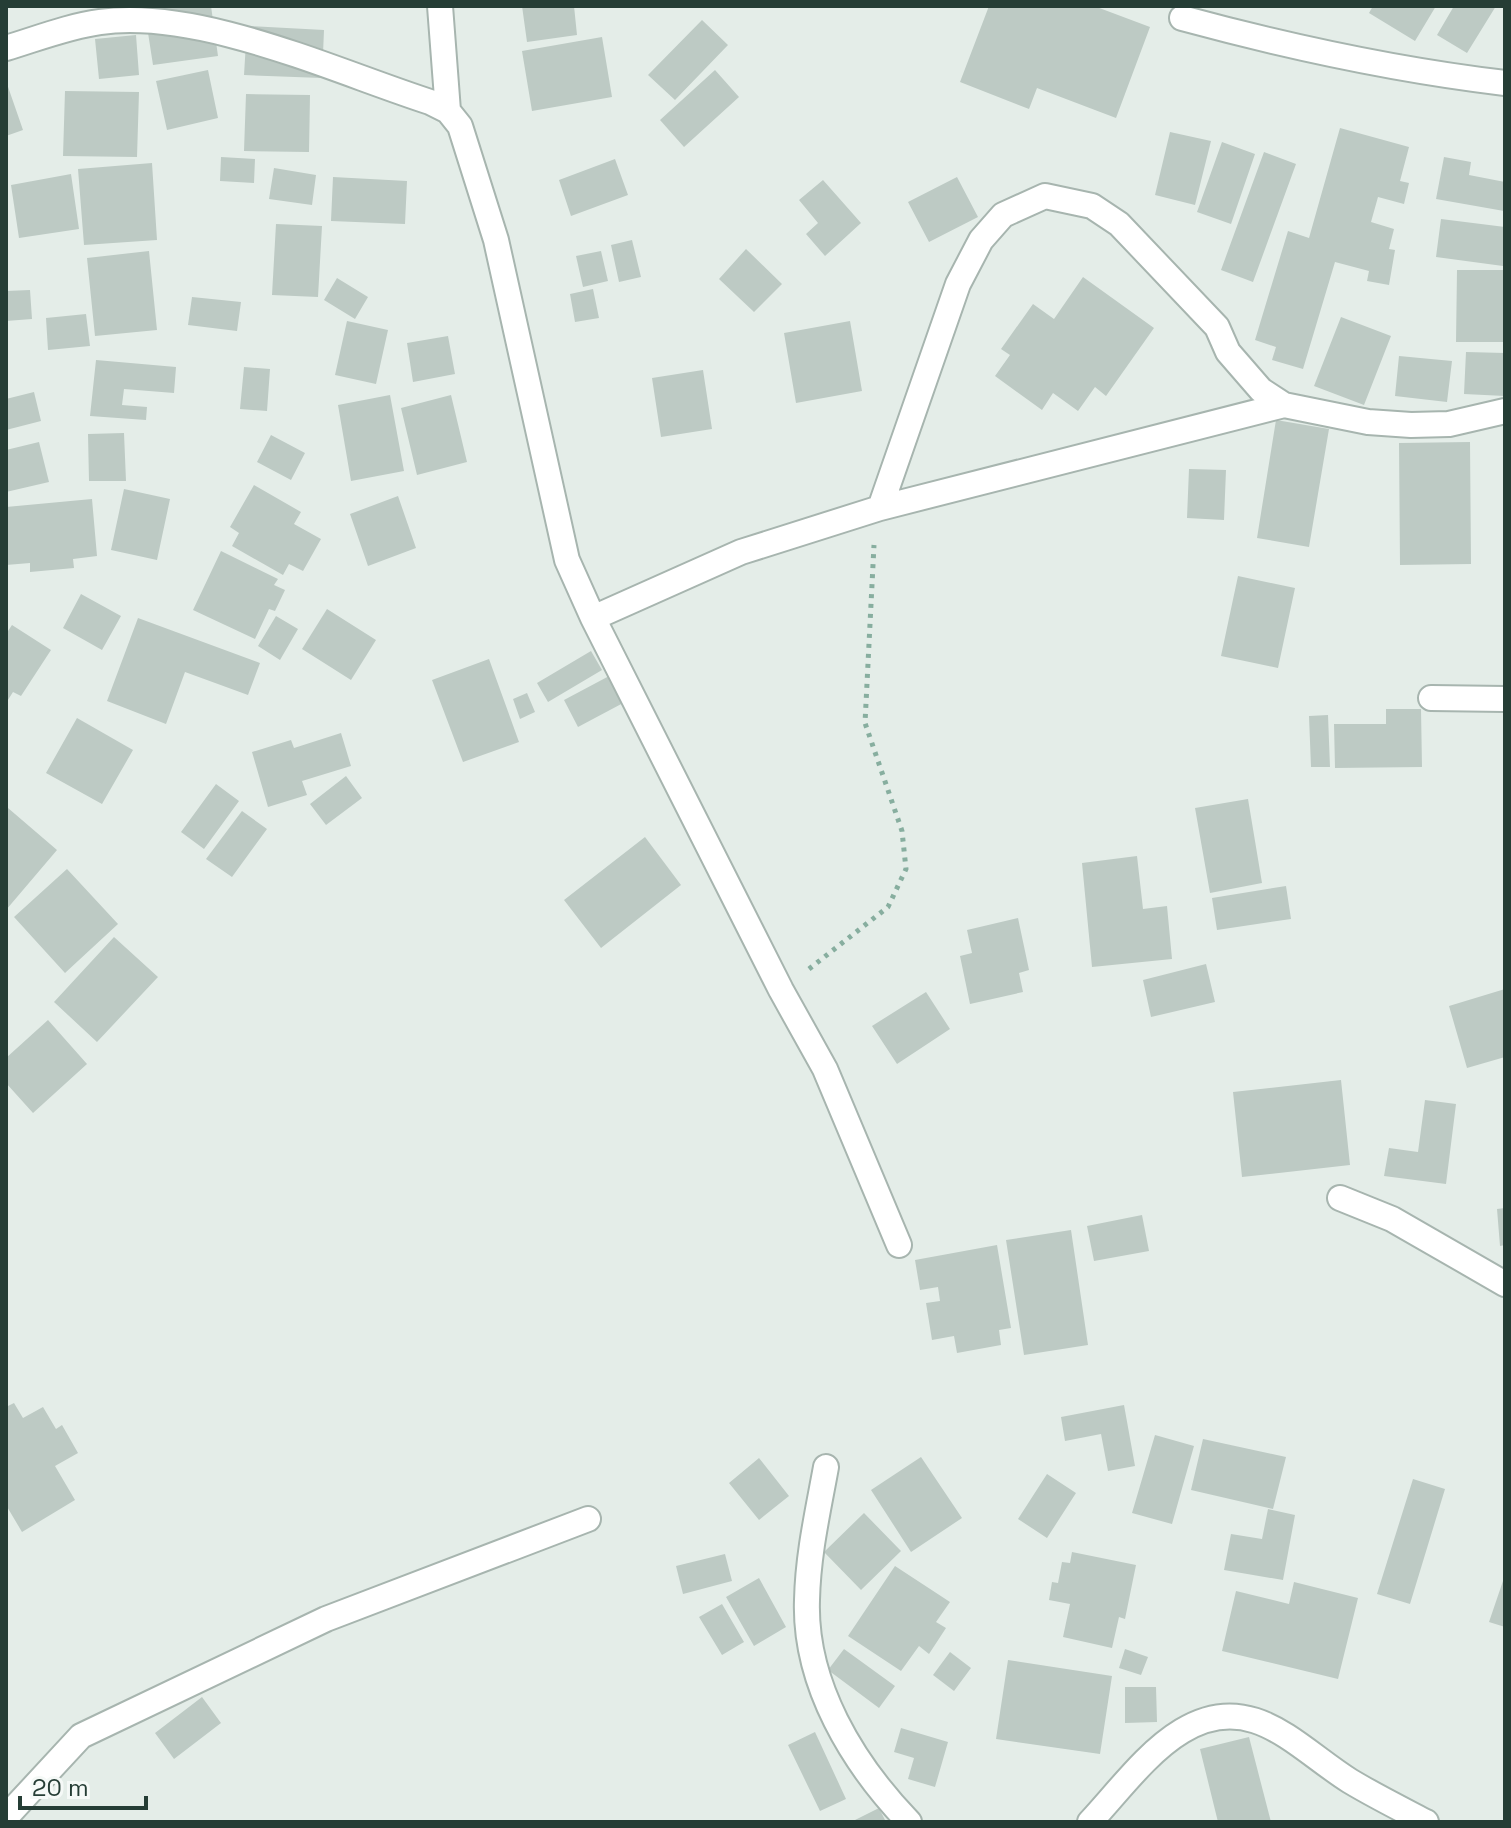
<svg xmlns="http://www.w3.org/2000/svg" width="1511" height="1828" font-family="'Space Grotesk',sans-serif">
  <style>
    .building { fill: #bdcac4 }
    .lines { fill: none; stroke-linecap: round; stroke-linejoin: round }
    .street-casing { stroke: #a7b5af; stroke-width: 28 }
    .path { stroke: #87ae9f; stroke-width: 5; stroke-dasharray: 4 6; stroke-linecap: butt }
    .street { stroke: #fff; stroke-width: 24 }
  </style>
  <rect width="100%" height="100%" fill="#e4ede8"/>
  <path class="building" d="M211,6L218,56L153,65L144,7Z
    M522,6H574L577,35L527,42Z
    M989,6H1094L1150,27L1116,118L1037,88L1029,109L960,82Z
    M1373,6H1436L1415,41L1369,13Z
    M1454,6H1496L1467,53L1437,35Z
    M702,20L728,45L675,100L648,75Z
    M247,26L324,30L322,78L244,75Z
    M136,35L139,75L99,79L95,39Z
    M602,37L612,97L532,111L522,51Z
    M208,70L218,118L167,130L156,81Z
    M715,70L739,97L684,147L660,120Z
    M6,81L23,130L6,136Z
    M65,91L139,92L137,157L63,156Z
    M246,94L310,95L309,152L244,151Z
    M1340,128L1409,147L1400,181L1409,183L1404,204L1378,197L1371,222L1394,229L1389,249L1395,250L1389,285L1367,281L1369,271L1335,262L1303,369L1272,360L1276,347L1255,340L1288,231L1309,238Z
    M1170,132L1211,141L1195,205L1155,195Z
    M1222,142L1255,154L1231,224L1197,212Z
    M1264,152L1296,164L1253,282L1221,270Z
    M221,157L255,159L254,183L220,181Z
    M1444,157L1471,162L1469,175L1505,182L1504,211L1436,199Z
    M615,159L628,195L571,216L559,180Z
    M152,163L157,240L84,245L78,169Z
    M274,168L316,175L312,205L269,199Z
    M71,174L79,229L19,238L11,185Z
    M333,177L407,181L405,224L331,221Z
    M957,177L978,217L929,242L908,202Z
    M823,180L861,223L825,256L806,234L818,223L799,200Z
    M1441,219L1505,227L1503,266L1436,257Z
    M276,224L322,226L318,297L272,295Z
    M632,240L641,277L619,282L611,245Z
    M746,249L782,284L754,312L719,279Z
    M149,251L157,330L95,336L87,258Z
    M601,251L608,281L583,287L576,256Z
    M1457,270H1505V342H1456Z
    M1083,277L1154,328L1106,396L1095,387L1078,411L1053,393L1042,410L995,376L1010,355L1001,349L1033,304L1054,319Z
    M337,278L368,297L355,319L324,300Z
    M593,289L599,318L575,322L570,294Z
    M30,290L32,319L6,321V291Z
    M192,297L241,302L237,331L188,325Z
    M86,314L90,346L48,350L46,318Z
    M1341,317L1391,336L1364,405L1314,386Z
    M347,321L388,330L376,384L335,375Z
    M850,321L862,391L796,403L784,333Z
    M448,336L455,374L413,382L407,343Z
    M1466,352L1505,353V396L1464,394Z
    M1399,356L1452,361L1447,402L1395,396Z
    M96,360L176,367L174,393L124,389L122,405L147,407L146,420L90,416Z
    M244,367L270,369L267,411L240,409Z
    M703,370L712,429L661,437L652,378Z
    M34,392L41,421L6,430V399Z
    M390,395L404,471L351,481L338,405Z
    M451,395L467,462L417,475L401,408Z
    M1276,420L1329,429L1309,547L1257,538Z
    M124,433L126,481H89L88,434Z
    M271,435L305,453L291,480L257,462Z
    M39,442L49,482L6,492V450Z
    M1470,442L1471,564L1400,565L1399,443Z
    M1189,469L1226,470L1224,520L1187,518Z
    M254,485L301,512L294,524L321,539L303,571L289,564L283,575L232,546L239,533L230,527Z
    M124,489L170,499L157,560L111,550Z
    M398,496L416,548L368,566L350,514Z
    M92,499L97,556L73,559L74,568L30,572V563L6,565V507Z
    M221,551L278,579L274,585L285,590L275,611L269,609L255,639L193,610Z
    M1238,576L1295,588L1278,668L1221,656Z
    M81,594L121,616L102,650L63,628Z
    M327,609L376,640L351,680L302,649Z
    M276,616L298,629L280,660L258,646Z
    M138,618L260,663L248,695L185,672L166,724L107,701Z
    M12,625L51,650L21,696L13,692L6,703V634Z
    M591,651L602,670L548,702L537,683Z
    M489,659L519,742L463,762L432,680Z
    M611,675L625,702L578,727L564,700Z
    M527,693L535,712L520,719L513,699Z
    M1386,709H1421L1422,767L1335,768L1334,724H1386Z
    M1328,715L1330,767H1311L1309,716Z
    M77,718L133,750L102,804L46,773Z
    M341,733L351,766L302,781L307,795L268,807L252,752L291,740L294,748Z
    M346,776L362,798L326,825L310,804Z
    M216,784L239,801L204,849L181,832Z
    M1248,799L1262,883L1210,893L1195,808Z
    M8,808L57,850L6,910V810Z
    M242,811L267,829L232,877L206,859Z
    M645,837L681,885L601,948L564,900Z
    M1137,856L1143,909L1167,906L1172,959L1092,967L1082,863Z
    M67,869L118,924L65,973L14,917Z
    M1286,886L1291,919L1217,930L1212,898Z
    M1018,918L1029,970L1019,973L1023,992L970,1004L960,956L972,953L967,930Z
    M114,937L158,977L97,1042L54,1002Z
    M1206,964L1215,1002L1151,1017L1143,980Z
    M1505,989V1057L1467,1068L1449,1006Z
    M926,992L950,1029L897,1064L872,1026Z
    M48,1020L87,1064L33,1113L6,1083V1058Z
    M1341,1080L1350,1165L1242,1177L1233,1092Z
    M1425,1100L1456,1104L1446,1184L1384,1176L1389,1148L1418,1152Z
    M1505,1208V1245L1500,1246L1497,1209Z
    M1142,1215L1149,1251L1094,1261L1087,1226Z
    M1071,1230L1088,1345L1024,1355L1006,1240Z
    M997,1245L1011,1328L999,1330L1001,1345L957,1353L954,1336L932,1340L926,1303L940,1301L938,1287L920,1290L915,1260Z
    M14,1403L23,1418L43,1407L56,1429L62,1425L78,1453L55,1466L75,1500L22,1532L6,1505V1407Z
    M1124,1405L1135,1466L1108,1471L1101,1434L1065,1441L1061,1417Z
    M1155,1435L1194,1446L1172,1524L1132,1513Z
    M1203,1439L1286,1457L1273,1509L1191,1490Z
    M921,1457L962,1518L911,1552L871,1490Z
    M759,1458L789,1496L759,1520L729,1483Z
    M1047,1474L1076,1493L1047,1538L1018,1519Z
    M1413,1479L1445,1489L1410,1604L1377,1594Z
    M1268,1509L1295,1515L1283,1580L1224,1570L1231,1534L1262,1539Z
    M864,1513L901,1551L861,1590L824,1552Z
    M1072,1552L1136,1565L1125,1619L1119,1617L1112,1648L1063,1637L1070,1604L1049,1600L1052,1582L1058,1583L1062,1562L1070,1563Z
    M725,1554L732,1581L683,1594L676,1566Z
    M895,1566L950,1602L936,1622L946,1628L929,1654L919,1646L901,1671L848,1636Z
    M1505,1575V1627L1489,1622Z
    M759,1578L786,1627L754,1646L726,1597Z
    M1294,1582L1358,1598L1338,1679L1222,1651L1236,1591L1289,1604Z
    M722,1604L744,1642L722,1655L699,1617Z
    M844,1649L895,1686L879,1708L828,1670Z
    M1125,1649L1148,1657L1141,1675L1119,1668Z
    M950,1652L971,1668L954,1691L933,1675Z
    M1008,1660L1112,1676L1100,1754L996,1739Z
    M1125,1687H1156L1157,1722L1125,1723Z
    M202,1697L221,1723L174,1759L155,1733Z
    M901,1728L948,1742L935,1787L908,1779L914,1758L894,1752Z
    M815,1732L846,1799L820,1811L788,1745Z
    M1249,1737L1271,1822H1218L1200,1749Z
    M879,1808L886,1822H851Z"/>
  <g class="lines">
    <g class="street-casing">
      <path id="street" d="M440,6L448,111
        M1182,18C1289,47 1395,70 1505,83
        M6,48C36,39 69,26 100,22C200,8 334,71 430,102L448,111L460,126L496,240L567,560L593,618L781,990L825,1069L899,1245
        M880,508L958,284L981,240L1003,215L1045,196L1092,206L1119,224L1217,327L1228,352L1261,390L1284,405L1368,422L1411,425L1449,424L1505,411
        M593,618L741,552L880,508L1284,405
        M1431,698L1505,699
        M1340,1198L1392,1219L1505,1284
        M826,1467C818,1511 808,1554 807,1600C804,1684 853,1764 909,1822
        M6,1817L81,1736L326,1619L588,1519
        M1090,1822C1118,1792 1147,1752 1182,1731C1251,1689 1296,1747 1350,1781C1375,1796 1401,1809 1426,1822"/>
    </g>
    <path class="path" d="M809,969L888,907L906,869L902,831L865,723L874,545"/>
    <use href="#street" class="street"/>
  </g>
  <rect width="1511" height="1828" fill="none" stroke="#253d35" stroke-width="16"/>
  <path d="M20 1796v12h126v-12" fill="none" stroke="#253d35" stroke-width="4"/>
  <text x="32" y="1796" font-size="24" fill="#253d35" stroke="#f5f9f7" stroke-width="6" paint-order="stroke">20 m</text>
</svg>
